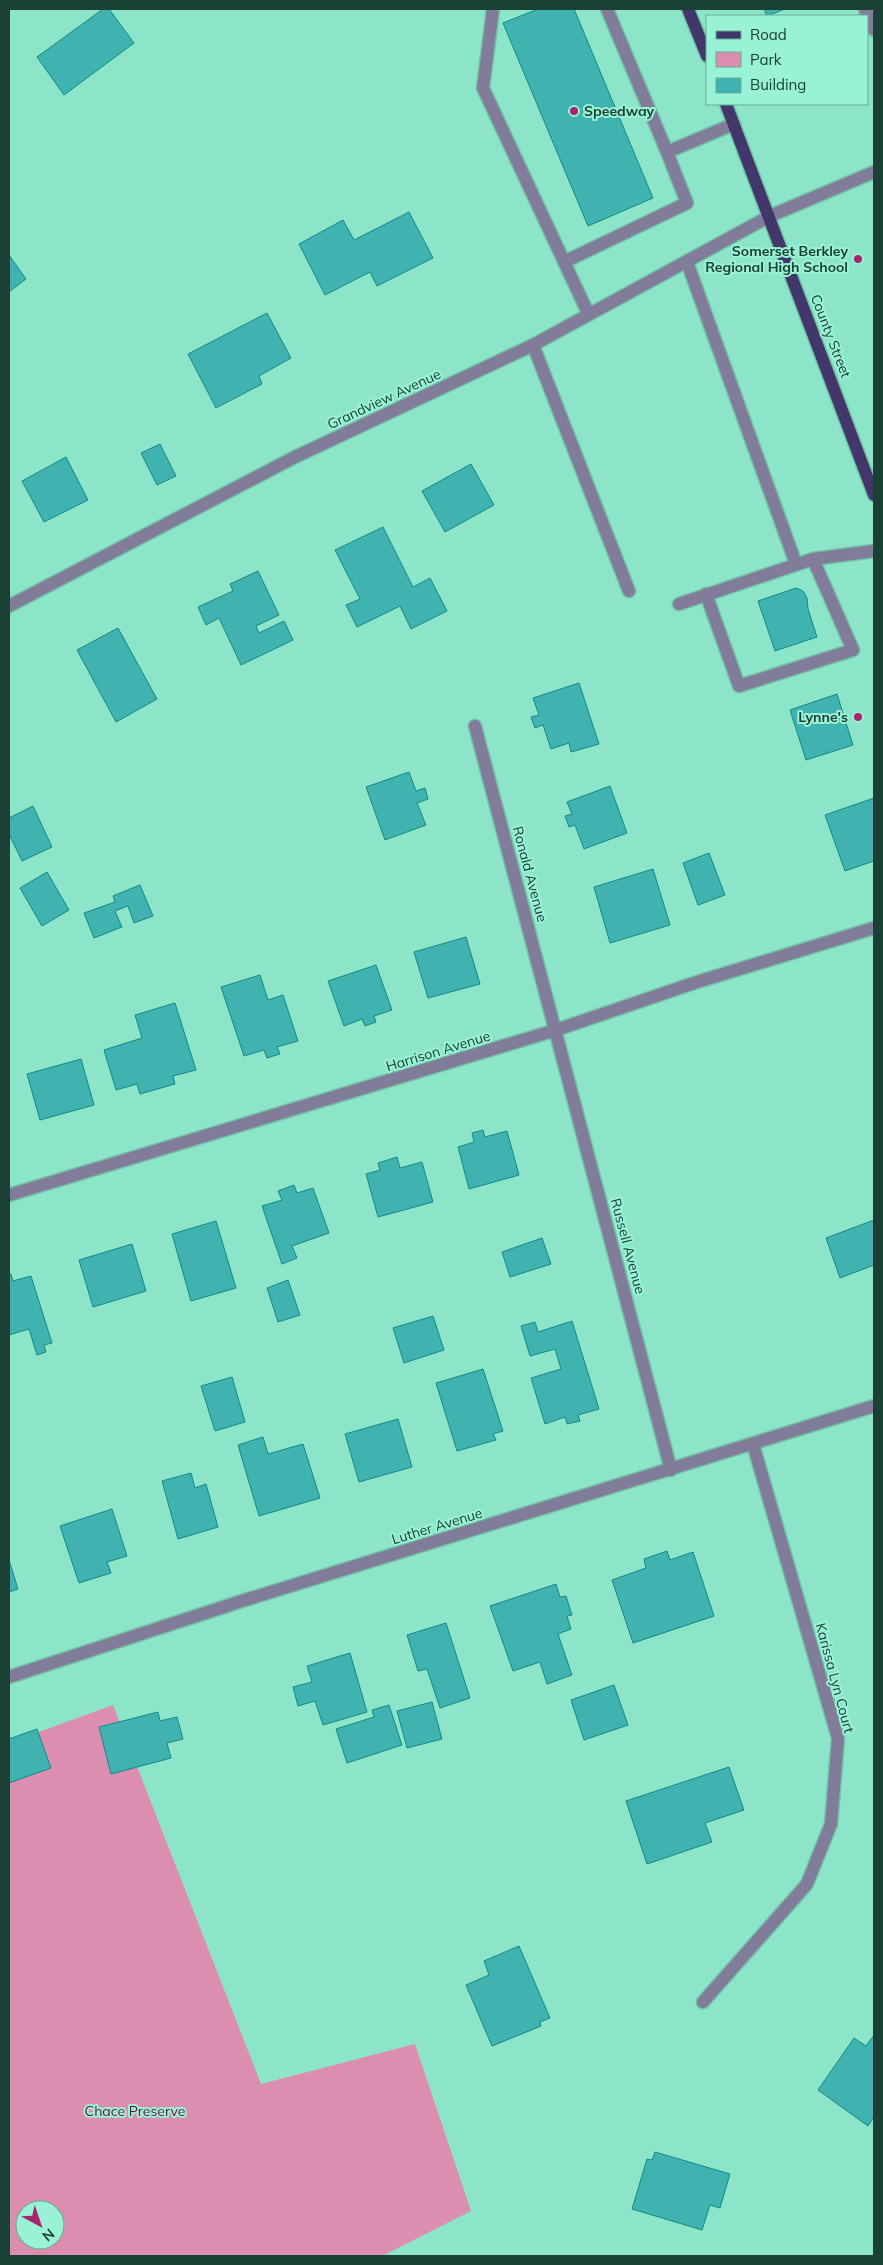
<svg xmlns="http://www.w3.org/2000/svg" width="883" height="2265" font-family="Mulish,sans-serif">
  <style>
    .green { fill: #db8eb0; fill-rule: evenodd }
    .building { fill: #40b2af; stroke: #148986 }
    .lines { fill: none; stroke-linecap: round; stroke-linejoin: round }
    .minor-casing { stroke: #74c1a8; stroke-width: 15 }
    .major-casing { stroke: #74c1a8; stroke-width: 15 }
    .minor { stroke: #817c9a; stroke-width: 12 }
    .major { stroke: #42376a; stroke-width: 12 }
    .poi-dot { fill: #a9246e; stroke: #9af2d6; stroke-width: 2 }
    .labels { text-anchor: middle; stroke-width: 4; stroke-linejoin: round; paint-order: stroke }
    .poi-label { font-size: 14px; font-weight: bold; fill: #1b4035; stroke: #9af2d6; text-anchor: end }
    .street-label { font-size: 14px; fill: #1b4035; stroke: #9af2d6 }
    .park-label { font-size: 14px; fill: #690f42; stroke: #9af2d6 }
  </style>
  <rect width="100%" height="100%" fill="#8de5c9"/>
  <path class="green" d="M113,1705L261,2084L415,2044L471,2211L382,2256H9V1743ZM25,2210H55V2240H25Z"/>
  <path class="building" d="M103,9H109L134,43L64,95L37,57Z
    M538,9H574L653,198L588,226L503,23Z
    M764,9H785L767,16Z
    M409,212L433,258L377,286L370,272L325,295L299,244L343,220L354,240Z
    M9,255L26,279L9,292Z
    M267,313L291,358L259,376L262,384L216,408L188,354Z
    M160,444L176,476L157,485L141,453Z
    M66,457L88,500L44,522L22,481Z
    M471,464L494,505L445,532L422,491Z
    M383,527L413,587L430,578L447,611L411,629L400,606L357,627L346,605L360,599L335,550Z
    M258,571L279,615L256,626L259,633L284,621L293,640L241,665L219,618L206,625L198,607L233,591L230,584Z
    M796,588L803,591L807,598L808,609L817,637L775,651L758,601Z
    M118,628L157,699L116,722L77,650Z
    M579,683L599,744L571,752L569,743L551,749L543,725L535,728L531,717L539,715L533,698Z
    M837,694L853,745L806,760L790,710Z
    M409,772L416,791L425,788L428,799L417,803L426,825L385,840L366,787Z
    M610,786L627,833L584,849L575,825L569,827L565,816L572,814L567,802Z
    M874,798V861L845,871L825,815Z
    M33,806L52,847L22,861L9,834V818Z
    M709,853L725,895L698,905L683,863Z
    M653,869L670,925L610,943L594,887Z
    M47,872L69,910L42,926L20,888Z
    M140,885L153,916L134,923L128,906L115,911L122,927L94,938L84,913L115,902L113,896Z
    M466,937L480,984L428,998L414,952Z
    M376,965L392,1010L374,1016L376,1022L365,1026L362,1019L344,1026L328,981Z
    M260,975L268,1000L283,995L298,1041L277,1047L280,1054L267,1058L264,1050L244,1056L221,987Z
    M175,1003L196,1070L173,1076L175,1084L140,1094L137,1084L116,1090L104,1050L142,1038L135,1015Z
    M81,1059L94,1105L40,1120L27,1074Z
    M483,1130L485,1137L507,1131L519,1175L469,1189L458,1147L474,1142L472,1133Z
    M397,1157L400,1168L422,1162L433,1202L378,1217L366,1174L380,1170L378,1163Z
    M294,1185L297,1193L313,1188L329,1233L292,1246L297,1258L282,1264L262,1206L282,1200L278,1191Z
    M874,1220V1265L840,1278L826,1238Z
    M216,1221L236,1288L191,1301L172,1234Z
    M542,1238L551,1264L510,1277L502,1252Z
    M132,1244L146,1291L93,1307L79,1260Z
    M11,1274L13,1281L31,1276L52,1343L44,1345L46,1352L37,1355L29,1329L9,1335V1275Z
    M288,1280L300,1315L278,1322L267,1288Z
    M433,1316L444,1350L404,1363L393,1328Z
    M572,1321L599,1409L578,1415L580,1421L567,1424L565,1417L545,1424L531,1378L561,1369L555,1349L530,1356L521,1326L535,1322L538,1332Z
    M483,1369L503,1431L493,1434L496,1440L457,1451L436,1383Z
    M232,1377L245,1422L215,1431L201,1386Z
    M398,1419L412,1467L359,1482L345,1434Z
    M263,1437L268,1454L303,1444L320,1498L259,1516L238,1445Z
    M191,1473L195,1488L206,1484L218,1527L178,1539L162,1481Z
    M112,1509L127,1556L107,1562L111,1573L79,1583L60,1526Z
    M667,1551L670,1560L693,1552L714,1616L633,1643L612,1580L646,1568L644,1559Z
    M9,1560L18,1589L9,1592Z
    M556,1584L560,1597L566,1596L572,1615L567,1616L571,1629L558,1634L572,1675L547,1684L540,1662L513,1671L490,1606Z
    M446,1623L470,1698L440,1708L427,1669L418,1671L407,1635Z
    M350,1653L367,1712L323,1725L315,1701L298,1706L293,1687L312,1682L307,1666Z
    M614,1685L628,1725L584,1740L571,1700Z
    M432,1702L442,1739L407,1748L397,1711Z
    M389,1705L402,1745L347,1763L336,1729L374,1717L372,1710Z
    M158,1712L160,1721L177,1717L183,1739L167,1743L171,1758L111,1774L99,1727Z
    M37,1729L51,1768L9,1783V1739Z
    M729,1767L744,1810L705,1823L712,1842L647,1864L626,1801Z
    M519,1946L550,2018L540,2022L541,2026L492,2046L466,1985L489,1975L484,1961Z
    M874,2035V2117L868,2126L818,2090L854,2038L866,2046Z
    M655,2152L730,2174L720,2208L710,2205L702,2230L632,2209L647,2159L652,2160Z"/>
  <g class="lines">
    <g class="minor-casing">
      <path id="minor" d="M493,9L483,88L588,313
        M607,9L667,152L734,124
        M865,9L874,30
        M564,262L687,203L667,152
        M687,262L796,564
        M533,345L629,591
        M706,594L739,686L853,650L813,559
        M679,604L813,559L874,551
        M9,606L295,457L533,345L770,216L874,172
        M475,726L671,1470
        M9,1195L556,1030L697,982L874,928
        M9,1677L245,1600L874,1406
        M703,2002L807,1884L831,1824L838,1738L753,1444"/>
    </g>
    <g class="major-casing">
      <path id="major" d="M688,9L707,56
        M726,104L874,495"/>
    </g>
    <use href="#minor" class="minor"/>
    <use href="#major" class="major"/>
  </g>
  <g class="poi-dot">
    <circle cx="574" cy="111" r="5"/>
    <circle cx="858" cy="259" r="5"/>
    <circle cx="858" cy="717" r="5"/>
  </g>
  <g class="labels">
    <g class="poi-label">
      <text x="584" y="116" text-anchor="start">Speedway</text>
      <text x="848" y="256">Somerset Berkley<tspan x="848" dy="16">Regional High School</tspan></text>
      <text x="848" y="722">Lynne's</text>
    </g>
    <g class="street-label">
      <text transform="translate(831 336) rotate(69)" y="5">County Street</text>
      <text transform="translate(384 399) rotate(-25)" y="5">Grandview Avenue</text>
      <text transform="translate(530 874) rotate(75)" y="5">Ronald Avenue</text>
      <text transform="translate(438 1051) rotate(-17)" y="5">Harrison Avenue</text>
      <text transform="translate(628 1246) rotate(75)" y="5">Russell Avenue</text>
      <text transform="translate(437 1526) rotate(-17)" y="5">Luther Avenue</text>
      <text transform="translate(835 1678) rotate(75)" y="5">Karissa Lyn Court</text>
    </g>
    <g class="park-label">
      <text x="135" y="2116">Chace Preserve</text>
    </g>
  </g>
  <rect width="883" height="2265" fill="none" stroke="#1b4035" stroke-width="20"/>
  <rect x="706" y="15" width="162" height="90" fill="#9af2d6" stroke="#67ab96"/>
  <rect x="716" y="31" width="25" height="8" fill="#42376a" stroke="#67ab96"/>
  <text x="750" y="40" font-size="15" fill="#1b4035">Road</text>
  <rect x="716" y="52" width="25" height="15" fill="#db8eb0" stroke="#67ab96"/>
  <text x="750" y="65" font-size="15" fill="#1b4035">Park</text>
  <rect x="716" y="78" width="25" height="15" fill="#40b2af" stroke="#67ab96"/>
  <text x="750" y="90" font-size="15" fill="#1b4035">Building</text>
  <g transform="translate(40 2225) rotate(140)"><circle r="24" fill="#9af2d6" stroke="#67ab96"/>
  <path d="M0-4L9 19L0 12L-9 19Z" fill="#a9246e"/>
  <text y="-8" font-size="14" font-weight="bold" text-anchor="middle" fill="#1b4035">N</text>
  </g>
</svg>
